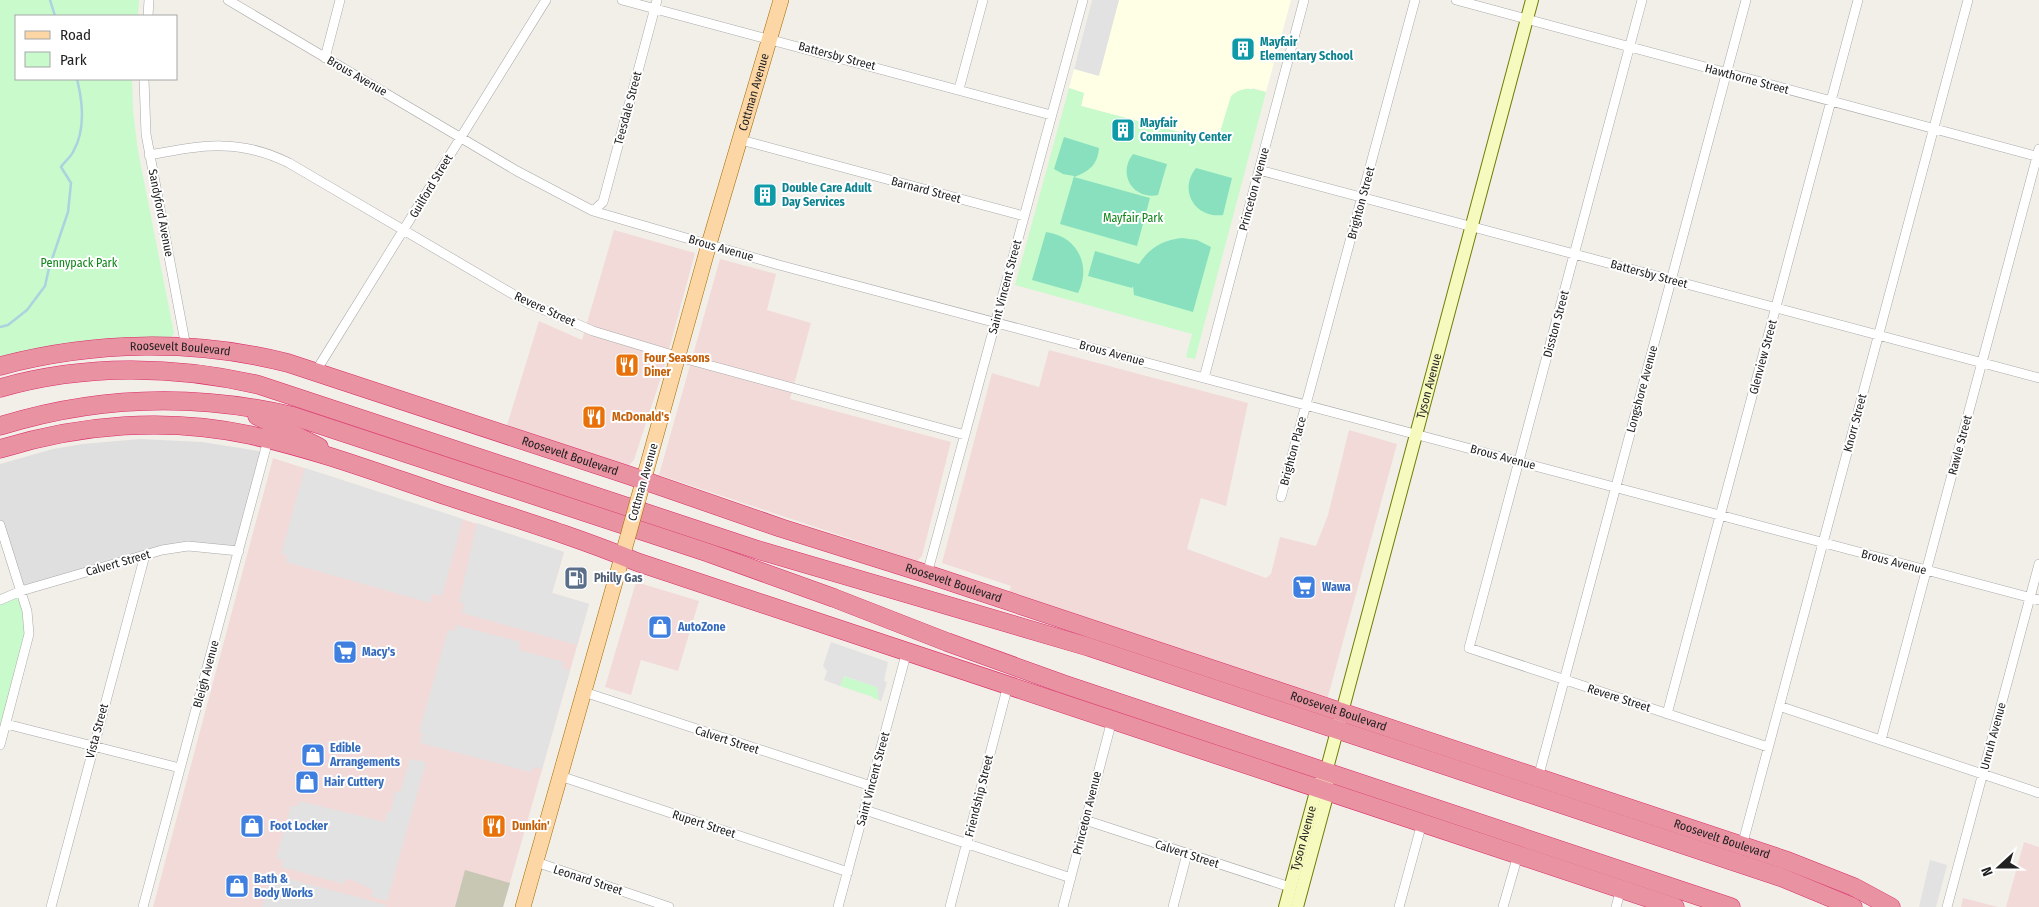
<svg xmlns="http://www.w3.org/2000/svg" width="2039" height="907" font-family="'Fira Sans Condensed',sans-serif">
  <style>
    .residential { fill: #e0dfdf }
    .commercial { fill: #f2dad9 }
    .education { fill: #ffffe5 }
    .construction { fill: #c7c7b4 }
    .park { fill: #c8facc }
    .pitch { fill: #88e0be }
    .parking { fill: #e2e2e2 }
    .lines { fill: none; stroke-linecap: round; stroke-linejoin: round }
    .stream { stroke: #aad3df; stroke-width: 2.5 }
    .street-casing { stroke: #a9a9a9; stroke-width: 10 }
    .secondary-casing { stroke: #707d05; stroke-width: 14 }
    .primary-casing { stroke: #a06b00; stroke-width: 16 }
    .highway-casing { stroke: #dc2a67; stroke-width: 19 }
    .street { stroke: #fff; stroke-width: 9 }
    .secondary { stroke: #f7fabf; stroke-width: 12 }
    .primary { stroke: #fcd6a4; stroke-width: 15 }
    .highway { stroke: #e892a2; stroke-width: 18 }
    .primary-bridge-casing { stroke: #a06b00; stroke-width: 16; stroke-linecap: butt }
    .primary-bridge { stroke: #fcd6a4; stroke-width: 15 }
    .labels { text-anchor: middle; stroke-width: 4; stroke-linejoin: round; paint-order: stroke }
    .culture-label { font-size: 12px; font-weight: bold; fill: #0d838f; stroke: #fff; text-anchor: start }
    .street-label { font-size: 12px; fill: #222; stroke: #fff }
    .park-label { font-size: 12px; fill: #0c8416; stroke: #fff }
    .food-label { font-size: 12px; font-weight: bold; fill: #c56008; stroke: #fff; text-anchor: start }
    .service-label { font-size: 12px; font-weight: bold; fill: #4e5e75; stroke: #fff; text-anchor: start }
    .shop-label { font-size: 12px; font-weight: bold; fill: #366cbe; stroke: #fff; text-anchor: start }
  </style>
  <rect width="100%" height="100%" fill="#f2efe9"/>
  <path class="residential" d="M140,439L202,442L265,452L239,551L188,546L21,591L0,525V464L53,449L82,444Z"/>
  <path class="commercial" d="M614,230L695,253L664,368L634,460L628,466L507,425L539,321L582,340Z
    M720,259L776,274L767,310L811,323L790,399L951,442L922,556L917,561L659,475Z
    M1049,350L1248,403L1226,506L1201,498L1187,549L1266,578L1271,574L1280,537L1316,546L1328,515L1349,430L1397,444L1327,700L1008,595L1011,586L942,563L992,373L1039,387Z
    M273,458L564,552L552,593L589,604L503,907H153Z
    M636,582L699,601L678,671L641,660L631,695L605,687Z
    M2024,842L2039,847V907H2006Z
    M1963,898L1998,907H1961Z"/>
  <path class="education" d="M1092,0H1291L1266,92L1253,88L1217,142L1081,106L1084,93L1069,88Z"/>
  <path class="construction" d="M465,870L510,883L503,907H455Z"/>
  <path class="park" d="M0,0H139L138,16H16V79H132L133,111L138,151L173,328L174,334L170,338L0,360Z
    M1069,88L1084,93L1081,106L1217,142L1231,96C1242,86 1252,88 1266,92L1195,359L1186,357L1192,334L1015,285Z
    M21,591L29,634L0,745V600Z
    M843,676L877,687L879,700L873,698V697L840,686Z"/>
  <path class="pitch" d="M1064,137L1099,148C1098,164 1089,172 1074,177L1150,198L1137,246L1060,224L1074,176L1063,174L1054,169Z
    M1133,154L1167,164L1158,195C1133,200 1117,174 1133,154Z
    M1196,168L1232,178L1223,215C1195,219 1178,190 1196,168Z
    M1046,232C1077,236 1092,265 1078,293L1032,280Z
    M1182,238L1197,240L1211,247L1193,312L1134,295L1133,286L1132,288L1088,276L1095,251L1139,264C1149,248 1163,240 1182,238Z"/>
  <path class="parking" d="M1092,0H1119L1099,76L1074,69Z
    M305,468L463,519L442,596L432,594L430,603L286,562L287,555L281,554Z
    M477,523L564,552L552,593L589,604L577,645L462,613L464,603L459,602Z
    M456,625L520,642L519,650L564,662L562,668L570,670L542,769L533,767L531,772L420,743L423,734L419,732L421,725L448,630L455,631Z
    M831,642L888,662L884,681L887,682L881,702L879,700L877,687L844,676L840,686L824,680L827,671L823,666Z
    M410,759L426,762L387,901L371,896L373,890L352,880L346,879L344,884L282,867L283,860L276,859L291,805L298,807L299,801L385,822L387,812H391L395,791L400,792Z
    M1930,860L1947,865L1936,907H1919Z
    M278,876L361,898L386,905L385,907H262L268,886L275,888Z"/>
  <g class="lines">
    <path class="stream" d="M50,0L55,16
      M0,327L8,325L27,310L45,286L49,268L68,212L71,183L61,167C64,162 70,158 73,152C86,130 83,103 77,79"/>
    <g class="street-casing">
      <path id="street" d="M228,0L517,171L593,211L779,265L2039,600
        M622,0L1051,115
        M1456,0L2039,157
        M1642,0L1469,648L1768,747
        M148,16L149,0
        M325,58L340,0
        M144,79L146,134L186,347
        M959,89L983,0
        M741,140L1024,216
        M149,155C203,145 239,138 289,163L528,303L593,331L679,357L965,435
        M1259,170L2039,378
        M593,211L603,202L657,0
        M316,371L546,0
        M1204,378L1304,0
        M1281,497L1415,0
        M0,525L27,611L29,634L0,745
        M927,574L1083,0
        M0,600L21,591L162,550L188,546L239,551
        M584,692L871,786
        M1779,706L2039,793
        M1667,714L1858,0
        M6,724L180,768
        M1881,740L2039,149
        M560,776L848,872
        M1538,778L1746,0
        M865,810L1071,878
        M1085,820L1290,887
        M1742,846L1968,0
        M536,862L669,907
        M51,907L145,555
        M143,907L268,440
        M838,907L907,651
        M950,907L1008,685
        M1063,907L1112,720
        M1173,907L1187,854
        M1399,907L1422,823
        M1503,907L1518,855
        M1616,907L1621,889
        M1947,907L2039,564"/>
    </g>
    <g class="secondary-casing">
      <g id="secondary">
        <path id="s1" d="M1285,907L1317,788L1326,772L1532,0"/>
        <path d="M1297,907L1328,792L1327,784"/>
      </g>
    </g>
    <g class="primary-casing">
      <g id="primary">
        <path id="s2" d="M638,500L709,244L781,0"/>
        <path d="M523,907L628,536"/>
      </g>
    </g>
    <g class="highway-casing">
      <g id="highway">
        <path id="s3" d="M0,366C94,341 194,339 288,363L628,475L781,528L927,574L1788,861L1854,887L1891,907"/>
        <path d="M0,388C84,364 174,365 259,385L758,550L1089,647L1783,878L1853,907"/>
        <path d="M257,416L319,447"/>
        <path d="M0,426C96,396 195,393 293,416L709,553L834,598L947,642L1063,684L1731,907"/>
        <path d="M0,449C80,424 167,417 250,435C314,449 376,472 438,493C504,515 572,535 637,562L1675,907"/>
      </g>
    </g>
    <use href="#street" class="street"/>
    <use href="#secondary" class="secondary"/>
    <use href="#primary" class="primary"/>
    <use href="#highway" class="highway"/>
    <g class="primary-bridge-casing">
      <path id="primary-bridge" d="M628,536L638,500"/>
    </g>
    <use href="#primary-bridge" class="primary-bridge"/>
  </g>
  <defs>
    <g id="building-square" transform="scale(1.25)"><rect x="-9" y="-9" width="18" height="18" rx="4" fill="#0f9aa8" stroke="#fff"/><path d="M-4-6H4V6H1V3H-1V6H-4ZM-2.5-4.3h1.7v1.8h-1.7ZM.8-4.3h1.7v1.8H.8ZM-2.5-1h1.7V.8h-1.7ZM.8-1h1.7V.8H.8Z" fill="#fff"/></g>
    <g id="restaurant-square" transform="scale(1.25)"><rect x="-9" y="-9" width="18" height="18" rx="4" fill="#e8710a" stroke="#fff"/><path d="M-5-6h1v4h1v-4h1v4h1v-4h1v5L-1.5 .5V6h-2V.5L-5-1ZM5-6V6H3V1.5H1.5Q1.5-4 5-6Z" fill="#fff"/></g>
    <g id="fuel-square" transform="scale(1.25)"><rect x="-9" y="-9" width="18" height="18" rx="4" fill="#5c6f8a" stroke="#fff"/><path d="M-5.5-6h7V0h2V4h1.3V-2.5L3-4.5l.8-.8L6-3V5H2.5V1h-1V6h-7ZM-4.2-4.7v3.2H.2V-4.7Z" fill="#fff"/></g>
    <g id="supermarket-square" transform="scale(1.25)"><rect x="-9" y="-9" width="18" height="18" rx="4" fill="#3f7fe0" stroke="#fff"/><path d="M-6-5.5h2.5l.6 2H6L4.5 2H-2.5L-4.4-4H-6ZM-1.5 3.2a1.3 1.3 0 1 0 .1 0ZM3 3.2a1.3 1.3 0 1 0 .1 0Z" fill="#fff"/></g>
    <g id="shop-square" transform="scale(1.25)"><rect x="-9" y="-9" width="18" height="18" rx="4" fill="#3f7fe0" stroke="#fff"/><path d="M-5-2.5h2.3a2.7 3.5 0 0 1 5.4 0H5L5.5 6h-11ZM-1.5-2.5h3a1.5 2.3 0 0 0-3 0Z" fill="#fff"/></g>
  </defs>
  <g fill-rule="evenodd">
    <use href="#building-square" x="1243" y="49"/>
    <use href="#building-square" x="1123" y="130"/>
    <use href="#building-square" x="765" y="195"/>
    <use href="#restaurant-square" x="627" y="365"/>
    <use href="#restaurant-square" x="594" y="417"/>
    <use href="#fuel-square" x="576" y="578"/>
    <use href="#supermarket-square" x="1304" y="587"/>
    <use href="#shop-square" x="660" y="627"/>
    <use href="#supermarket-square" x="345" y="652"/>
    <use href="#shop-square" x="313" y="755"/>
    <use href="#shop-square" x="307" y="782"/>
    <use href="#shop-square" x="252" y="826"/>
    <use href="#restaurant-square" x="494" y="826"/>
    <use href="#shop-square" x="237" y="886"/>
  </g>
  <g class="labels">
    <g class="culture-label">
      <text x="1260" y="46">Mayfair<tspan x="1260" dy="14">Elementary School</tspan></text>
      <text x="1140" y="127">Mayfair<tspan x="1140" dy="14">Community Center</tspan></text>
      <text x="782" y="192">Double Care Adult<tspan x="782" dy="14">Day Services</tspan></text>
    </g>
    <g class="street-label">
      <text transform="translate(837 56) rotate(15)" y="4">Battersby Street</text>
      <text transform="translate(357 76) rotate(30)" y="4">Brous Avenue</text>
      <text transform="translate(1747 79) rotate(15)" y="4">Hawthorne Street</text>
      <text dy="4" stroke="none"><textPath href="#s2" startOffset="424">Cottman Avenue</textPath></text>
      <text transform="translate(628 108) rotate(-75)" y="4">Teesdale Street</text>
      <text transform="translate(431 186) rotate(-59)" y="4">Guilford Street</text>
      <text transform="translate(1254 189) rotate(-75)" y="4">Princeton Avenue</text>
      <text transform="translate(926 190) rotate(15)" y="4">Barnard Street</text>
      <text transform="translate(1361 203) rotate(-75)" y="4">Brighton Street</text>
      <text transform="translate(161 213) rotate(79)" y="4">Sandyford Avenue</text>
      <text transform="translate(721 248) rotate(16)" y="4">Brous Avenue</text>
      <text transform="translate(1649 274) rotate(15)" y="4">Battersby Street</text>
      <text transform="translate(1005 287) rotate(-75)" y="4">Saint Vincent Street</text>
      <text transform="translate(545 309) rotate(25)" y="4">Revere Street</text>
      <text transform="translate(1556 324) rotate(-75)" y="4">Disston Street</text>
      <text dy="4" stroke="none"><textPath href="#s3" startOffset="182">Roosevelt Boulevard</textPath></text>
      <text transform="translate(1112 353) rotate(15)" y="4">Brous Avenue</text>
      <text transform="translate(1763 357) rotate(-75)" y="4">Glenview Street</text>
      <text dy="4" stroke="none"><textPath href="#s1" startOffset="541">Tyson Avenue</textPath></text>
      <text transform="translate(1642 389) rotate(-75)" y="4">Longshore Avenue</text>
      <text transform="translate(1855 423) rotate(-75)" y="4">Knorr Street</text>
      <text transform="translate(1960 445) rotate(-75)" y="4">Rawle Street</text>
      <text transform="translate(1293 451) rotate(-75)" y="4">Brighton Place</text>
      <text dy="4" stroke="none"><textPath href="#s3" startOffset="588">Roosevelt Boulevard</textPath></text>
      <text transform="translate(1503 457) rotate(15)" y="4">Brous Avenue</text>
      <text transform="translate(643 482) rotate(-74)" y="4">Cottman Avenue</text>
      <text transform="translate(1894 562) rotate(15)" y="4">Brous Avenue</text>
      <text transform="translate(118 563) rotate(-16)" y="4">Calvert Street</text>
      <text dy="4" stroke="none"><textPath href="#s3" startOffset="992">Roosevelt Boulevard</textPath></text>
      <text transform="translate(206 674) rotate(-75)" y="4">Bleigh Avenue</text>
      <text transform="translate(1619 698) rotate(18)" y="4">Revere Street</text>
      <text dy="4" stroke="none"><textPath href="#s3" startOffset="1398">Roosevelt Boulevard</textPath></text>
      <text transform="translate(97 731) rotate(-75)" y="4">Vista Street</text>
      <text transform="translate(1993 736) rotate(-75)" y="4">Unruh Avenue</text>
      <text transform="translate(727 740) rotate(18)" y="4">Calvert Street</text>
      <text transform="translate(873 779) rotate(-75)" y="4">Saint Vincent Street</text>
      <text transform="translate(979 796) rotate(-76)" y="4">Friendship Street</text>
      <text transform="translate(1087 813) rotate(-76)" y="4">Princeton Avenue</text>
      <text transform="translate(704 824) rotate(18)" y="4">Rupert Street</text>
      <text dy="4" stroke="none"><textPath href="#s1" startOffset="71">Tyson Avenue</textPath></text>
      <text dy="4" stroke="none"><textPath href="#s3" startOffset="1802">Roosevelt Boulevard</textPath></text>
      <text transform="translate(1187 854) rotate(18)" y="4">Calvert Street</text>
      <text transform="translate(588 880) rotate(18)" y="4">Leonard Street</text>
    </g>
    <g class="park-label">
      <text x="1133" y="222">Mayfair Park</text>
      <text x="79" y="267">Pennypack Park</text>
    </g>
    <g class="food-label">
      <text x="644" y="362">Four Seasons<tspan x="644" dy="14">Diner</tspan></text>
      <text x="612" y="421">McDonald's</text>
      <text x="512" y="830">Dunkin'</text>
    </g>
    <g class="service-label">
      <text x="594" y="582">Philly Gas</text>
    </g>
    <g class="shop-label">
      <text x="1322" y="591">Wawa</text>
      <text x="678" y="631">AutoZone</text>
      <text x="362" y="656">Macy's</text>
      <text x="330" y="752">Edible<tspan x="330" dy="14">Arrangements</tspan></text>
      <text x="324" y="786">Hair Cuttery</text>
      <text x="270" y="830">Foot Locker</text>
      <text x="254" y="883">Bath &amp;<tspan x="254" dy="14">Body Works</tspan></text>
    </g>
  </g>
  <rect x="15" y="15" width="162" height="65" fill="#ffffff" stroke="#a7a7a7"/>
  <rect x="25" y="31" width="25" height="8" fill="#fcd6a4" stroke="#a7a7a7"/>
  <text x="60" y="40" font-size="15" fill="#222222">Road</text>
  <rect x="25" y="52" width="25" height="15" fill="#c8facc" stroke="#a7a7a7"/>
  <text x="60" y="65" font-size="15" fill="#222222">Park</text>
  <g transform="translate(1999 867) rotate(249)" stroke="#ffffff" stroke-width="4" paint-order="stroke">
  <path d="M0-4L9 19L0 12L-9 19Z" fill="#222222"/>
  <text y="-8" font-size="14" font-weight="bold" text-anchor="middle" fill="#222222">N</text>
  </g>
</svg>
